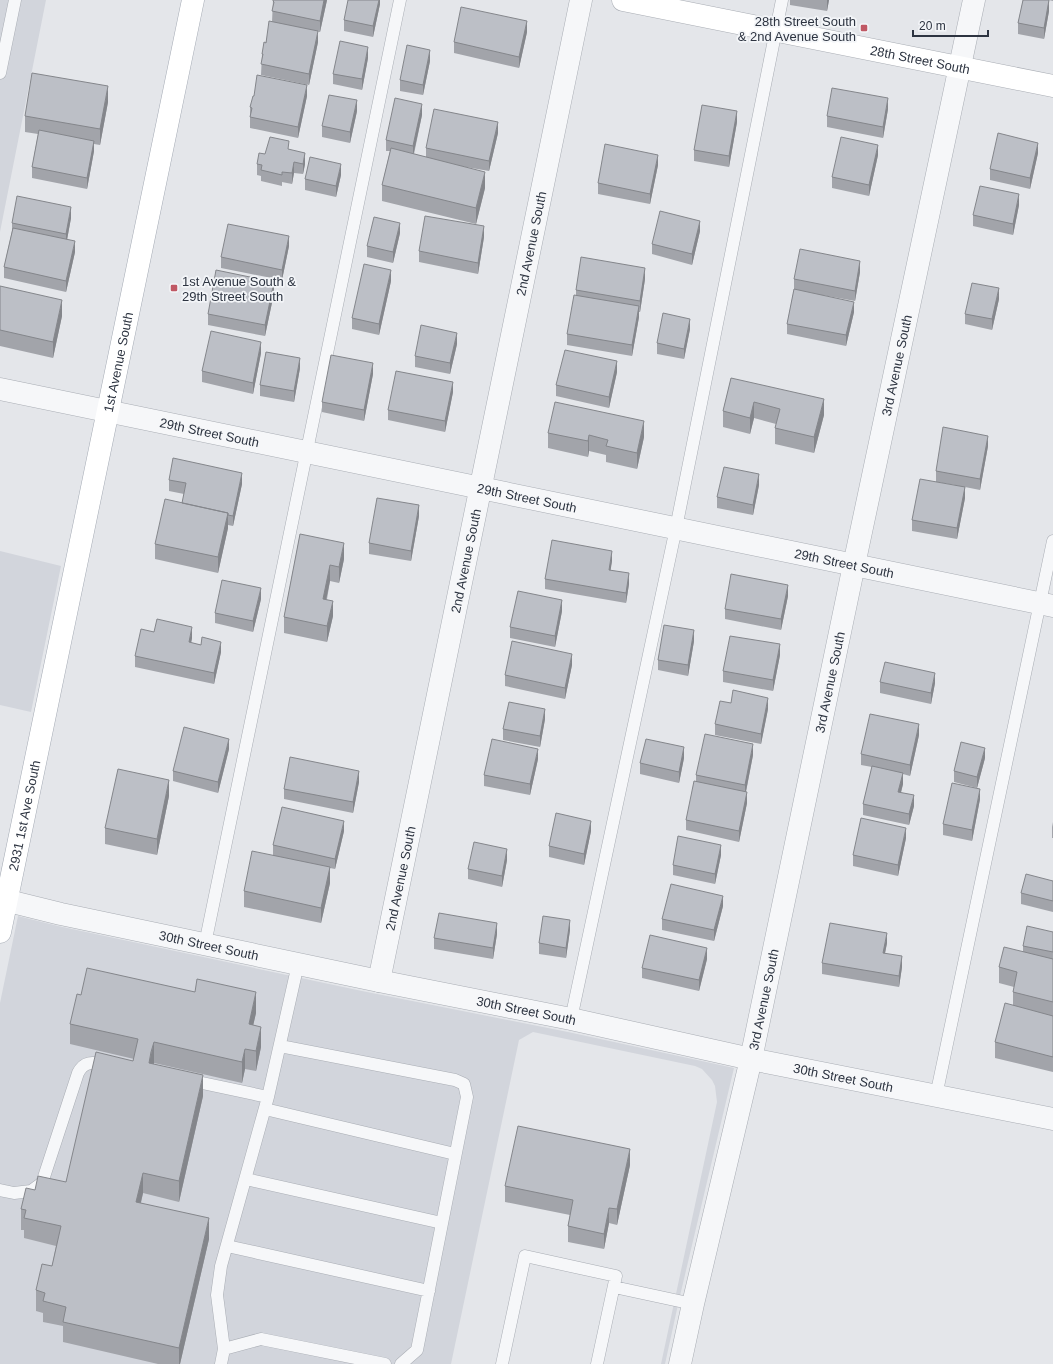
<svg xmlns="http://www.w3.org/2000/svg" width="1053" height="1364" font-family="Helvetica,sans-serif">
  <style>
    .built { fill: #d2d5dc }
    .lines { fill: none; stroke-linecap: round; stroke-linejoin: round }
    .lane-casing { stroke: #a9adb4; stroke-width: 13 }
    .street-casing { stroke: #a9adb4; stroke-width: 23 }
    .secondary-casing { stroke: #a9adb4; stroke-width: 23 }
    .primary-casing { stroke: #a4aab4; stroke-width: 23 }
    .lane { stroke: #f6f7f9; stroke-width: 12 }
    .street { stroke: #f6f7f9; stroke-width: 22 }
    .secondary { stroke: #fff; stroke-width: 22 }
    .primary { stroke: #fff; stroke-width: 22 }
    .wall { fill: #a2a4aa }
    .shaded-wall { fill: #84868b }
    .building { fill: #bcbfc6; stroke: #84868b }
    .poi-dot { fill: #c05864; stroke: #f3f5f8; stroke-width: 1.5 }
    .labels { text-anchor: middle; stroke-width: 3.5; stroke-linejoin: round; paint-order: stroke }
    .poi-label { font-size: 13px; fill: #2d3441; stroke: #f3f5f8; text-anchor: end }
    .street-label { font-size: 13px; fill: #2d3441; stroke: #f3f5f8 }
  </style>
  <rect width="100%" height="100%" fill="#e4e6ea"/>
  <path class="built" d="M0,0H46L0,232Z
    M0,551L61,566L31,712L0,705Z
    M18,916L58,926L362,991L568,1032L734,1068L679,1300L665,1364H661L717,1102L715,1086L712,1080L702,1069L695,1066L533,1032L519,1040L451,1364H0V1003Z"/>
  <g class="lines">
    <g class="lane-casing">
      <path id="lane" d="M0,73L15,0
        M205,944L400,0
        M571,1019L676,528L782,0
        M280,1046L455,1080L464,1084L467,1097L417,1350L401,1364
        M188,1080L268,1097
        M936,1096L1053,541
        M265,1109L455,1154
        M246,1179L442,1223
        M0,1190L14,1193L31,1191L42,1183L78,1073C85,1059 95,1063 109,1065
        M227,1246L429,1291
        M614,1287L693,1304
        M224,1349L261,1339L385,1364
        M221,1364L224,1349L217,1295L221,1266L268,1097L298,964
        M502,1364L525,1256L616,1276L597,1364"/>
    </g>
    <g class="street-casing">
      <g id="street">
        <path id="s1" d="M0,389L1053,606"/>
        <path id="s2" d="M0,899L61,914L379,981L571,1019L751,1059L1053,1119"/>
        <path id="s3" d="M379,981L581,0"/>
        <path id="s4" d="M680,1364L693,1304L751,1059L854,565L974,0"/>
      </g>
    </g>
    <g class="secondary-casing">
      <g id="secondary">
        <path id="s5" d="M623,0L1053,86"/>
      </g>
    </g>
    <g class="primary-casing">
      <g id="primary">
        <path id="s6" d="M0,932L193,0"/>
      </g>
    </g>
    <use href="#lane" class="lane"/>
    <use href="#street" class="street"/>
    <use href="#secondary" class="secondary"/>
    <use href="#primary" class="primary"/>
  </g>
  <path class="wall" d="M273,0H327L320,32L292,26L318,42L309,85L261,75L262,54L272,22Z
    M380,0V4L373,37L344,31V20Z
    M790,0H829L827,11L790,5Z
    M1023,0H1053V1L1049,0V11L1044,39L1018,34V23Z
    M527,32L519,68L454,53V42Z
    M368,58L362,90L333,84V74Z
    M430,61L423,95L400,91V80Z
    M307,96L298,138L250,128V107Z
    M108,102L100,145L94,144V151L87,189L32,178V167L38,134L25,132V116Z
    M888,109L883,138L827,127V116Z
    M357,111L350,143L322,137V126Z
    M422,115L414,154L426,157V148L498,133L489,171L460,166L485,188L476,224L382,201V185L390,151H386V140Z
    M737,122L729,167L694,161V150Z
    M289,150L305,164L303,174L294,173L292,184L282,182V186L261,181V176L257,175V164L265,154Z
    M1038,153L1030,189L990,180V169Z
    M878,155L869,196L832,188V177Z
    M658,165L650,204L598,194V183Z
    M341,175L336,197L305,190V179Z
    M1019,205L1013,235L973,226V215Z
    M71,218L67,240L75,252L66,292L4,278V267L12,231V223Z
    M700,231L692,265L652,254V244Z
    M400,233L393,263L367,257V246Z
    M484,237L478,274L419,262V251Z
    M289,246L282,280L221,268V257Z
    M860,272L855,301L822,295L854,312L846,346L787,334V324L794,289V279Z
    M645,279L640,312H639V317L632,356L567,345V334L576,295V290Z
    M391,281L379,335L352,329V318Z
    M0,286L62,316L53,358L0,346Z
    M274,293L265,336L208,325V314Z
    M999,299L992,330L965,324V314Z
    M690,329L684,359L657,354V343Z
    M457,344L450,374L415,367V356Z
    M261,353L253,394L202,382V371Z
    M300,368L294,402L260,396V385Z
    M617,372L609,408L556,396V385Z
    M373,374L364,421L322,412V402Z
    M731,378L824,415L814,453L775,444V428L776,424L754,418L750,434L723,427V411Z
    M453,392L445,432L388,420V410Z
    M548,433L644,437L637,469L606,462V455L589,451L588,457L548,448Z
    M988,446L980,490L965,487V498L957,539L912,531V520L955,485L936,482V471Z
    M169,480L242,484L233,526L228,525V528L218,573L155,559V544L182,503L184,494L169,491Z
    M759,485L753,515L717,508V497Z
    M419,516L411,561L369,554V543Z
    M300,534L344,559L339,583L330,581L327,599L333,616L327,642L284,633V617Z
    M612,561L610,570L629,584L626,603L545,589V579Z
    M788,596L781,630L725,619V609Z
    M261,599L253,632L215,623V613Z
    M562,611L555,647L510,638V627Z
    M154,632L192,638L191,643L201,645L221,652L214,684L135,667V656Z
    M694,641L688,676L658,670V660Z
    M780,655L773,691L723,682V671Z
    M572,665L565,699L505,686V675Z
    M880,682L935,683L931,704L880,693Z
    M768,709L761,744L715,735V724Z
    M545,719L540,747L503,740V729Z
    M919,735L910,776L903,774V784L901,793L914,806L909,825L863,815V804L872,767L861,765V754Z
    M229,749L218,793L173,781V771Z
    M753,755L746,792L747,803L739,842L686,830V820L696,781V775Z
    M684,758L679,783L640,774V763Z
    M985,758L977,788L954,782V771Z
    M538,759L530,795L484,786V775Z
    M359,782L353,813L284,799V789Z
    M169,796L157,855L105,844V828Z
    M980,799L972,841L943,835V824Z
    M1053,822V838H1052V827Z
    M344,831L335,869L330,868V883L321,923L244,907V891L273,855V845Z
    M591,831L584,865L549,857V846Z
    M906,838L898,876L853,866V855Z
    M721,855L715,884L673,875V865Z
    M507,860L502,887L468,879V869Z
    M1053,881V912L1021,904V893Z
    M723,906L714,941L662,930V919Z
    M570,930L566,958L539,954V943Z
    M1053,932V1072L995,1058V1042L1013,1005V992L1014,987L999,983V967L1023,952V946Z
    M497,934L493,959L434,949V938Z
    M887,943L885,953L902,967L899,987L822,974V963Z
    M707,959L699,991L642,978V968Z
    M81,995L256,1013L253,1025L261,1047L256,1071L245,1069L242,1083L154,1063L153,1064L203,1096L179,1202L143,1193L141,1203L209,1239L180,1364H158L63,1342V1326L43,1322V1313L36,1311V1290L52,1266L56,1246L24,1238V1230H21V1209L35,1190L66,1182L133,1061L134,1059L70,1044V1024Z
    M630,1165L617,1225L609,1223L604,1249L568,1242V1226L570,1215L505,1202V1186Z"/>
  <path class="shaded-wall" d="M324,0H327L320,32V21Z
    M379,0H380V4L373,37V26Z
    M827,0H829L827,11Z
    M1049,0V11L1044,39V28Z
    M527,21V32L519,68V57Z
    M318,31V42L309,85V74Z
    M368,47V58L362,90V79Z
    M430,50V61L423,95V85Z
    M307,85V96L298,138V127Z
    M108,86V102L100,145V129Z
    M888,98V109L883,138V127Z
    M357,100V111L350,143V132Z
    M422,104V115L413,156V146Z
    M737,111V122L729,167V156Z
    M498,122V133L489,171V161Z
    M94,141V151L87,189V178Z
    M1038,143V153L1030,189V178Z
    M878,145V155L869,196V185Z
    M305,153V164L303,174V164Z
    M658,155V165L650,204V194Z
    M294,162V173L292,184V173Z
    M341,164V175L336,197V186Z
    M485,172V188L476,224V208Z
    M1019,194V205L1013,235V224Z
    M71,207V218L66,245V234Z
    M700,221V231L692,265V254Z
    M400,223V233L393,263V252Z
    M484,226V237L478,274V263Z
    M289,236V246L282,280V270Z
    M75,241V252L66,292V281Z
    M860,261V272L855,301V291Z
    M645,268V279L640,312V301Z
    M391,270V281L379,335V324Z
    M274,282V293L265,336V325Z
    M999,288V299L992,330V319Z
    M62,300V316L53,358V342Z
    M854,302V312L846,346V335Z
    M639,306V317L632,356V345Z
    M690,319V329L684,359V349Z
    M457,333V344L450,374V363Z
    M261,342V353L253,394V383Z
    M300,358V368L294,402V391Z
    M617,361V372L609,408V397Z
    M373,363V374L364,421V410Z
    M453,382V392L445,432V421Z
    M824,399V415L814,453V437Z
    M754,402V418L750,434V418Z
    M644,421V437L637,469V453Z
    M589,435V451L588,457V441Z
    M988,436V446L980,490V479Z
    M242,473V484L233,526V516Z
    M759,474V485L753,515V505Z
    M965,487V498L957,539V528Z
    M419,505V516L411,561V551Z
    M228,513V528L218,573V557Z
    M344,543V559L339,583V567Z
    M612,551V561L609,581V570Z
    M330,565V581L323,614V599Z
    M629,573V584L626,603V593Z
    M788,585V596L781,630V619Z
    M261,588V599L253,632V621Z
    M562,600V611L555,647V636Z
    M333,601V616L327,642V626Z
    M192,627V638L189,653V642Z
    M694,630V641L688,676V665Z
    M221,642V652L214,684V673Z
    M780,644V655L773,691V680Z
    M572,654V665L565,699V688Z
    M935,673V683L931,704V693Z
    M768,698V709L761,744V734Z
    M545,709V719L540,747V736Z
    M919,724V735L910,776V765Z
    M229,739V749L218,793V782Z
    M753,744V755L745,796V785Z
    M684,747V758L679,783V772Z
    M985,748V758L977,788V777Z
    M538,749V759L530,795V784Z
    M359,771V782L353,813V802Z
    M903,773V784L898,803V792Z
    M169,780V796L157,855V839Z
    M980,789V799L972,841V830Z
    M747,792V803L739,842V831Z
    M914,795V806L909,825V814Z
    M344,821V831L335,869V859Z
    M591,821V831L584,865V854Z
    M906,828V838L898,876V865Z
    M721,845V855L715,884V874Z
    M507,849V860L502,887V876Z
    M330,867V883L321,923V908Z
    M723,896V906L714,941V930Z
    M570,920V930L566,958V948Z
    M497,923V934L493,959V948Z
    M887,933V943L883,963V953Z
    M707,948V959L699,991V980Z
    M902,956V967L899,987V976Z
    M256,992V1013L249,1044V1024Z
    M261,1027V1047L256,1071V1051Z
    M154,1042V1063L151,1072L149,1063Z
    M245,1049V1069L242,1083V1062Z
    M203,1075V1096L179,1202V1181Z
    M630,1149V1165L617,1225V1209Z
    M143,1173V1193L136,1222V1202Z
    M609,1208V1223L604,1249V1234Z
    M209,1218V1239L180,1364H179V1348Z"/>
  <path class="building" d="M273,0H324L320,21L272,11L274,2L273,1Z
    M348,0H379L373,26L344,20Z
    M1023,0H1049L1044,28L1018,23Z
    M461,7L527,21L519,57L454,42Z
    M269,21L318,31L309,74L261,64L263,54H262L264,42L266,43Z
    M340,41L368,47L362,79L333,74Z
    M407,45L430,50L423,85L400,80Z
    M32,73L108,86L100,129L25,116Z
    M257,75L307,85L298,127L250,117L252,108L250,107L253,96H254Z
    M832,88L888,98L883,127L827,116Z
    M329,95L357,100L350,132L322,126Z
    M395,98L422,104L413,146L386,140Z
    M702,105L737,111L729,156L694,150Z
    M434,109L498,122L489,161L426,148Z
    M39,130L94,141L87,178L32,167Z
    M998,133L1038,143L1030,178L990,169Z
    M270,137L289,141L288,149L305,153L303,164L294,162L292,173L282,172V175L261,170L262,165L257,164L259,153L265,154Z
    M841,137L878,145L869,185L832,177Z
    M605,144L658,155L650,194L598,183Z
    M391,148L485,172L476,208L382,185Z
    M310,157L341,164L336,186L305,179Z
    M980,186L1019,194L1013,224L973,215Z
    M17,196L71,207L66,234L12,223Z
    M660,211L700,221L692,254L652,244Z
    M425,216L484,226L478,263L419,251Z
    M374,217L400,223L393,252L367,246Z
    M228,224L289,236L282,270L221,257Z
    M13,228L75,241L66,281L4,267Z
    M800,249L860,261L855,291L794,279Z
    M581,257L645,268L640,301L576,290Z
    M364,264L391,270L379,324L352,318Z
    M216,270L274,282L265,325L208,314Z
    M972,283L999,288L992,319L965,314Z
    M0,286L62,300L53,342L0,330Z
    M794,289L854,302L846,335L787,324Z
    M574,295L639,306L632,345L567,334Z
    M663,313L690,319L684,349L657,343Z
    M421,325L457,333L450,363L415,356Z
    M211,331L261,342L253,383L202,371Z
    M565,350L617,361L609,397L556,385Z
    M266,352L300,358L294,391L260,385Z
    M331,355L373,363L364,410L322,402Z
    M396,371L453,382L445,421L388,410Z
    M731,378L824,399L814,437L775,428L780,409L754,402L750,418L723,411Z
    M555,402L644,421L637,453L606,446L608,440L589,435L588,441L548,433Z
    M943,427L988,436L980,479L936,471Z
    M173,458L242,473L233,516L228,515V513L182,503L186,483L169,480Z
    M724,467L759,474L753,505L717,497Z
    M920,479L965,487L957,528L912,520Z
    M377,498L419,505L411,551L369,543Z
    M165,499L228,513L218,557L155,544Z
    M300,534L344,543L339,567L330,565L323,599L333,601L327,626L284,617Z
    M552,540L612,551L609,570L629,573L626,593L545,579Z
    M731,574L788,585L781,619L725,609Z
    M222,580L261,588L253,621L215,613Z
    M518,591L562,600L555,636L510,627Z
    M157,619L192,627L189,642L201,645L202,637L221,642L214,673L135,656L141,629L154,632Z
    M664,625L694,630L688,665L658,660Z
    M730,636L780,644L773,680L723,671Z
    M512,641L572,654L565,688L505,675Z
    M885,662L935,673L931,693L880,682Z
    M733,690L768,698L761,734L715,724L720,701L731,703Z
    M509,702L545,709L540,736L503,729Z
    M870,714L919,724L910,765L861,754Z
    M184,727L229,739L218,782L173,771Z
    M705,734L753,744L745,785L696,775Z
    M492,739L538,749L530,784L484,775Z
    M646,739L684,747L679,772L640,763Z
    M961,742L985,748L977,777L954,771Z
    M290,757L359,771L353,802L284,789Z
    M872,766L903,773L898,792L914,795L909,814L863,804Z
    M118,769L169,780L157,839L105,828Z
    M694,781L747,792L739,831L686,820Z
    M952,783L980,789L972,830L943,824Z
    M282,807L344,821L335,859L273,845Z
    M556,813L591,821L584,854L549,846Z
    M861,818L906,828L898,865L853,855Z
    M678,836L721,845L715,874L673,865Z
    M474,842L507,849L502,876L468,869Z
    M252,851L330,867L321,908L244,891Z
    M1026,874L1053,881V901L1021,893Z
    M671,884L723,896L714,930L662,919Z
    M439,913L497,923L493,948L434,938Z
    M543,916L570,920L566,948L539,943Z
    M830,923L887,933L883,953L902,956L899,976L822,963Z
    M1027,926L1053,932V952L1023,946Z
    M650,935L707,948L699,980L642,968Z
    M1004,947L1053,959V1002L1013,992L1017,972L999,967Z
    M87,968L195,992L197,979L256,992L249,1024L261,1027L256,1051L245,1049L242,1062L154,1042L151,1052L149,1063L203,1075L179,1181L143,1173L136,1202L209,1218L179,1348L63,1322L66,1307L43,1301L45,1293L36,1290L42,1264L52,1266L61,1226L24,1218L26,1210L21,1209L26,1188L35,1190L38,1176L66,1182L96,1052L133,1061L138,1039L70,1024L77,994L81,995Z
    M1005,1003L1053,1016V1057L995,1042Z
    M518,1126L630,1149L617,1209L609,1208L604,1234L568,1226L573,1200L505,1186Z"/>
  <g class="poi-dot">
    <rect x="860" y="24" width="8" height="8" rx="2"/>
    <rect x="170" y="284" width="8" height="8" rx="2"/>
  </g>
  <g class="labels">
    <g class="poi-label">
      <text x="856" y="26">28th Street South<tspan x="856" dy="15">&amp; 2nd Avenue South</tspan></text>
      <text x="182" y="286" text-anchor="start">1st Avenue South &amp;<tspan x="182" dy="15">29th Street South</tspan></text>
    </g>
    <g class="street-label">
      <text dy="5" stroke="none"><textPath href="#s5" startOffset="303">28th Street South</textPath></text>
      <text dy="5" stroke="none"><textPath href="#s3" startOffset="753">2nd Avenue South</textPath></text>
      <text dy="5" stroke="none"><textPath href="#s6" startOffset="582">1st Avenue South</textPath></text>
      <text dy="5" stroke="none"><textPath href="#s4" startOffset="1022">3rd Avenue South</textPath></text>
      <text dy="5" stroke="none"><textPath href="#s1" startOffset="214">29th Street South</textPath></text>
      <text dy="5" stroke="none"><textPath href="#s1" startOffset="538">29th Street South</textPath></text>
      <text dy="5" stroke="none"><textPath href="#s3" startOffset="429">2nd Avenue South</textPath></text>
      <text dy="5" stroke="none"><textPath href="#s1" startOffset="862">29th Street South</textPath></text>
      <text dy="5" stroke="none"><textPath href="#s4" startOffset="698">3rd Avenue South</textPath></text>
      <text dy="5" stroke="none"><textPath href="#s6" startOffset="119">2931 1st Ave South</textPath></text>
      <text dy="5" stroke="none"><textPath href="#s3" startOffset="105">2nd Avenue South</textPath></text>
      <text dy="5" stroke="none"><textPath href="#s2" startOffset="214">30th Street South</textPath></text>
      <text dy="5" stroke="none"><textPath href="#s4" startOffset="374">3rd Avenue South</textPath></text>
      <text dy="5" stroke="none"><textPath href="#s2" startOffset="538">30th Street South</textPath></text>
      <text dy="5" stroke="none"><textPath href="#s2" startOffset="862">30th Street South</textPath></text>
    </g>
  </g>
  <path d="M913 30v6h75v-6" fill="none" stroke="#2d3441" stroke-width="2"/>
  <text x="919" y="30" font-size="12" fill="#2d3441" stroke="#f3f5f8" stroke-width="3" paint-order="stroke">20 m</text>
</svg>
